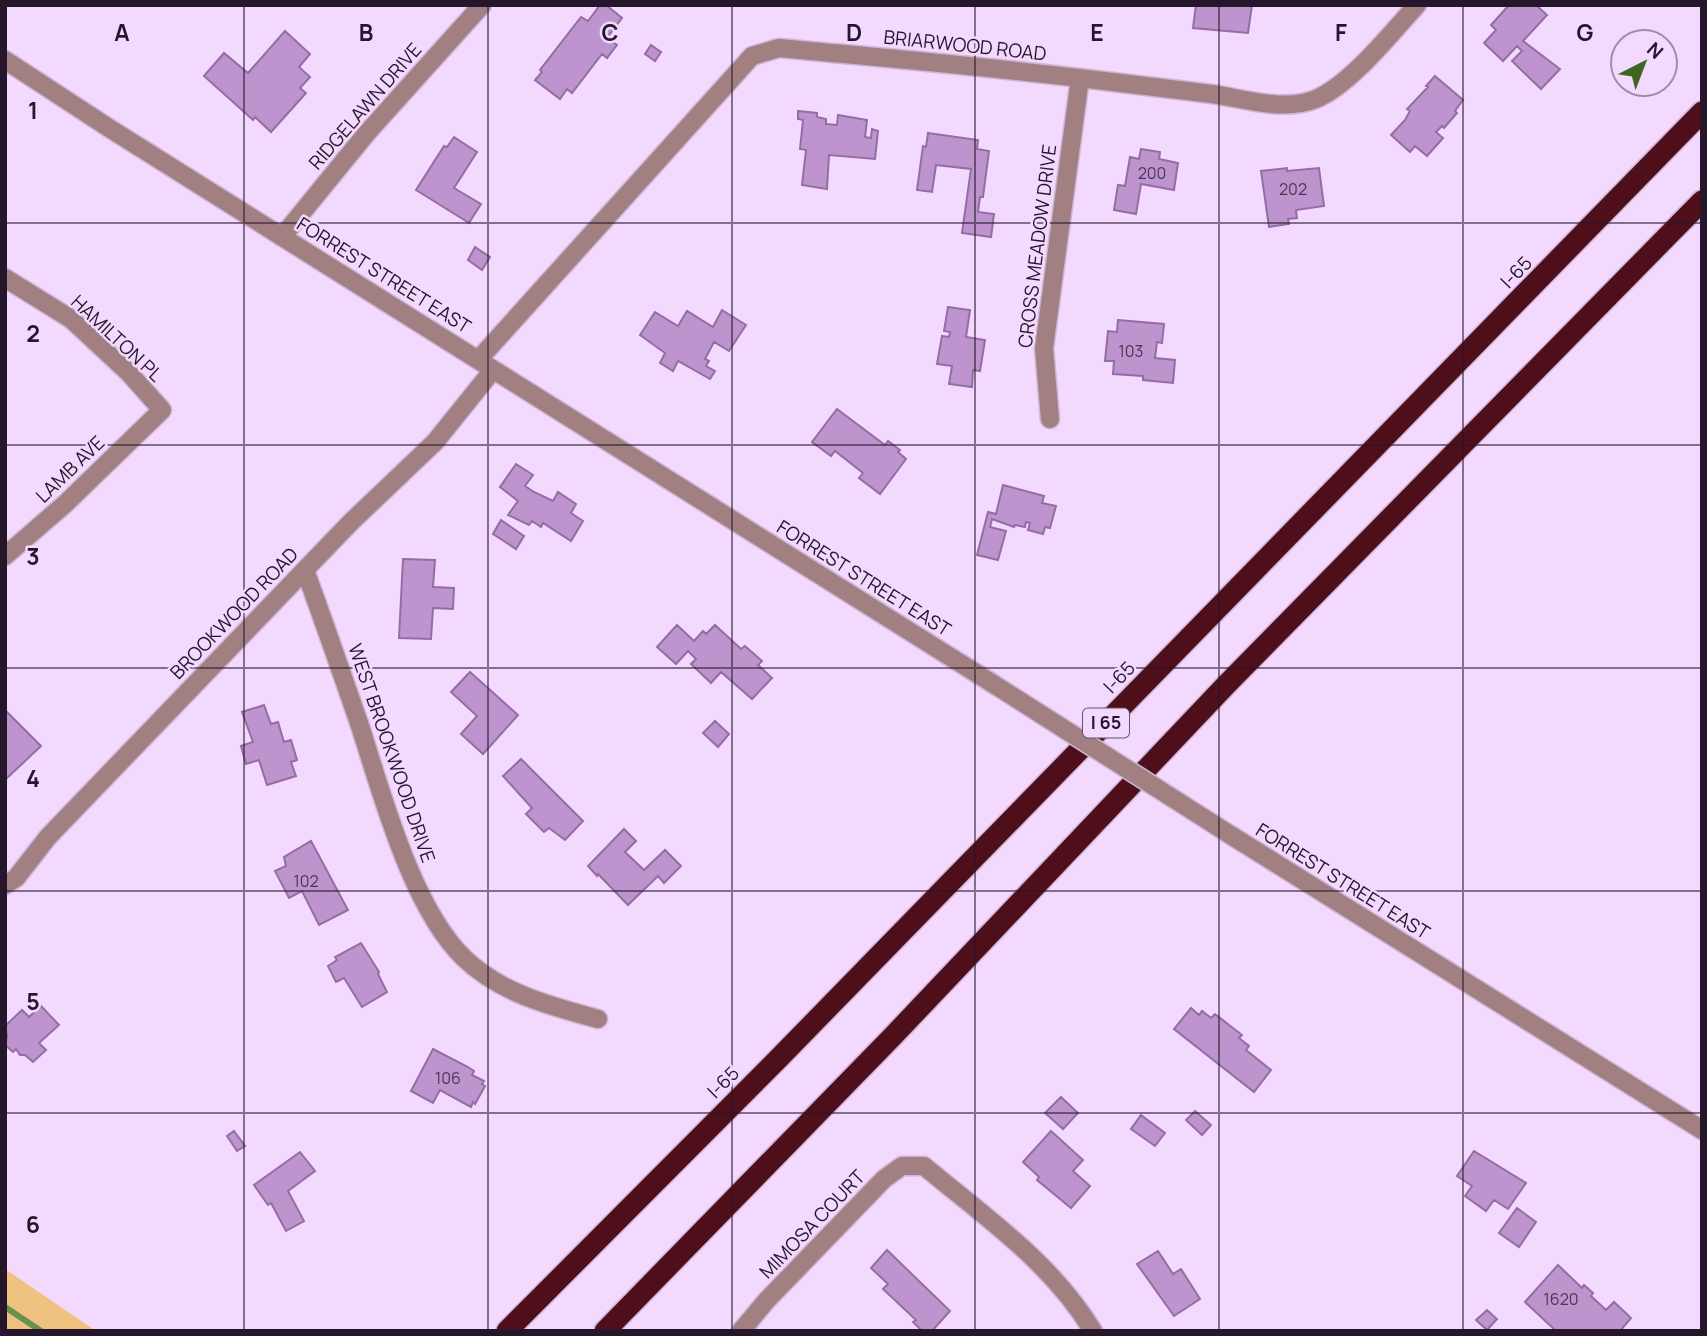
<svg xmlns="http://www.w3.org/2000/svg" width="1707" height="1336" font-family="Manrope,sans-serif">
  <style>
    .green { fill: #f0c27f }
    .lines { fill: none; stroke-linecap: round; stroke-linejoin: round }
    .stream { stroke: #67924e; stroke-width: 6 }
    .building { fill: #bd94ce; stroke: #946da4; stroke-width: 2 }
    .minor-casing { stroke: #ceb6d8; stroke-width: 21 }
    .highway-casing { stroke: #ceb6d8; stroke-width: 24 }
    .minor { stroke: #a28082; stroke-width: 18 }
    .highway { stroke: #4e0f1a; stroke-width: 21 }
    .minor-bridge-casing { stroke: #ceb6d8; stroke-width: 21; stroke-linecap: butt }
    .minor-bridge { stroke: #a28082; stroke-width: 18 }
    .grid { fill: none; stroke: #26162c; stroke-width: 2; stroke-opacity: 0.55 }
    .labels { text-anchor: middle; stroke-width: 5; stroke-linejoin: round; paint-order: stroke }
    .number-label { font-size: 16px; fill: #4c3654 }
    .shield { fill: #f3d9fe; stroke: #64506b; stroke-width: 2 }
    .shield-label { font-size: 18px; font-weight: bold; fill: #26162c }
    .street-label { font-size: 19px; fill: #26162c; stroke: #f3d9fe }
    .grid-label { font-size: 23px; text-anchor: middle; font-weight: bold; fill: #26162c; stroke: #f3d9fe; stroke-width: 5; stroke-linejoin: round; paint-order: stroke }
  </style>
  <rect width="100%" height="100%" fill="#f3d9fe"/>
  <path class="green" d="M5,1269L96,1331H5Z"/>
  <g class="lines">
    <path class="stream" d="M5,1307L41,1331"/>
  </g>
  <path class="building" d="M600,5H606L622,18L607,38L617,45L607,58L602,54L572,93L567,89L560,99L535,80L542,72L540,70L581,17L588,21Z
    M1196,5H1252L1248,33L1193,28Z
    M1509,5H1536L1547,15L1523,41L1560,69L1541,89L1512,61L1522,51L1517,46L1503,61L1484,43L1496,30L1491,25Z
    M285,31L310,54L299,67L310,77L300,88L306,93L271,132L255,117L253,120L204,76L224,53L248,73Z
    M651,45L661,52L655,61L645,54Z
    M1435,76L1463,100L1455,111L1457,113L1444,128L1442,126L1436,132L1443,138L1427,156L1415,146L1410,152L1391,135L1405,120L1410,111L1407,109L1428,87L1426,86Z
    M798,111L817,113V117L826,119V124L837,125L838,115L867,120L865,137L871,138L872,129L878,131L875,159L829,155L827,189L802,185L806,150L800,149L803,120L798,119Z
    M928,133L978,140L977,149L989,151L983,197H980L978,212L994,214L991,237L962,233L971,169L936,165L932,192L917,190L923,146L926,147Z
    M454,137L477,152L454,188L481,204L469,223L416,190L444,146L447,147Z
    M1141,149L1160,152L1159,159L1178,163L1174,190L1141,184L1136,214L1114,210L1118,185L1125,186L1130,157L1139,159Z
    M1287,168V171L1319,168L1324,206L1296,210L1297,218L1288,219L1289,224L1269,227L1261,171Z
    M475,247L490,257L482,270L468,260Z
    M948,307L970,310L966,337L985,340L980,371L973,370L972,387L949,384L952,366L937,364L942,336L949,337L950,332L944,331Z
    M722,310L746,325L729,351L714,342L705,359L709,361L706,366L715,371L710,379L678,361L673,371L660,363L665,353L640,335L655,312L678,326L687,311L713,327Z
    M1118,320L1164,324L1162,343L1157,342L1155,358L1175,360L1173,383L1143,380V376L1113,374L1114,361H1105L1108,331L1117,332Z
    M837,409L885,445L888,441L900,450L898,452L906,459L880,494L859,478L863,473L835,451L831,456L812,442Z
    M516,464L533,475L525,486L534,492L553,501L558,492L576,504L571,513L583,521L571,541L543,523L541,527L532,521L529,525L508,515L518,501L500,487Z
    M1003,485L1044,496L1042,503L1056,506L1050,528L1045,527L1043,534L1028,530L1030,523L1026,522L1025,527L1015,525L1014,527L992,519L990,527L1006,531L998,560L977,555L988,512L996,514Z
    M501,520L524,536L516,549L493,534Z
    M403,559L435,560L433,587L454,588L453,609L433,608L431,639L399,638Z
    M677,625L694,641L703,631L706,634L715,625L741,649L745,646L762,661L758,665L772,678L752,699L721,672L711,683L691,664L696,659L688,651L676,664L657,647Z
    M470,672L518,715L483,754L461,734L477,716L451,692Z
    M264,705L271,724L278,722L284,742L291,740L297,760L291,762L296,776L267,785L259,760L246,764L241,746L253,742L242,712Z
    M5,710L41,746L5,780Z
    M715,721L729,734L718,747L703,733Z
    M521,759L583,821L565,840L549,828L544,832L526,814L532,808L503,776Z
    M624,829L636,841L625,852L644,870L665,850L681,866L664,883L658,876L628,905L598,874L597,876L588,866Z
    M311,841L348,910L319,925L302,891L289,898L275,871L286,866L284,857Z
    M361,943L379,972L378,974L387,992L362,1007L344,978L336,982L328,966L337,960L335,957Z
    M41,1006L59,1025L39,1043L46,1050L33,1062L25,1055H20L16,1049L13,1052L5,1045L7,1036L5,1026L22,1010L29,1017Z
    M1191,1008L1199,1015L1202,1011L1211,1018L1215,1014L1242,1035L1239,1038L1249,1046L1246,1050L1271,1070L1254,1092L1174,1029Z
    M433,1049L468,1067L474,1071L472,1075L484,1081L482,1084L485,1086L475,1104L473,1102L471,1107L440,1090L433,1103L411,1091Z
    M1061,1097L1078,1113L1063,1129L1045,1113Z
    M1195,1111L1211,1125L1202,1135L1186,1120Z
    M1141,1115L1165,1133L1155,1146L1131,1129Z
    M234,1131L245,1146L237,1151L227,1136Z
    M1051,1131L1083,1160L1073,1171L1090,1186L1071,1208L1037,1180L1039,1177L1023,1162Z
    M1474,1151L1526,1183L1508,1209L1494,1200L1486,1211L1465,1196L1472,1186L1457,1176Z
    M300,1152L315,1171L288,1191L304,1221L286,1231L271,1203L268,1205L254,1185Z
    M1517,1208L1536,1222L1519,1247L1499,1233Z
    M887,1250L950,1311L932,1331H922L913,1322L916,1320L883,1289L888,1284L871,1268Z
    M1158,1251L1173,1274L1181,1269L1200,1299L1174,1316L1137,1264Z
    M1558,1265L1582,1288L1584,1285L1593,1293L1591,1296L1606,1310L1614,1302L1631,1318L1620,1331H1556L1525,1302Z
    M1487,1310L1497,1319L1487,1330L1476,1320Z"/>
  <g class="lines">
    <g class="minor-casing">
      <path id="minor" d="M5,60L109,128L995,685
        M282,237L366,134L482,5
        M5,278L71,319L129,373L162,410L65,504L5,556
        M479,359L752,56L779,48C885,58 991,67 1096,80C1135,85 1173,89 1212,94C1246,99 1283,112 1316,99C1351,84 1391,33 1417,5
        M1050,419L1044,348L1080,78
        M305,570C324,622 342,674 360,726C382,794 412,908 464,958C500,993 550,1006 598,1019
        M1229,834L1702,1130
        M5,885L16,878L48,837L350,523L435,442L493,370
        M741,1331L767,1300L884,1179L902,1166H924C985,1217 1051,1262 1093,1331"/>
    </g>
    <g class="highway-casing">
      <path id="highway" d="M507,1331L780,1057L1702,112
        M605,1331L894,1035L1226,685L1702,201"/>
    </g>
    <use href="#minor" class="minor"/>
    <use href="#highway" class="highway"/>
    <g class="minor-bridge-casing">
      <path id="minor-bridge" d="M995,685L1229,834"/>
    </g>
    <use href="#minor-bridge" class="minor-bridge"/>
  </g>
  <path class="grid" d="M244,5V1331M488,5V1331M732,5V1331M975,5V1331M1219,5V1331M1463,5V1331M5,223H1702M5,445H1702M5,668H1702M5,891H1702M5,1113H1702"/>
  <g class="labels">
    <g class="number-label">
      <text x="1152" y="179">200</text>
      <text x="1293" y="195">202</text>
      <text x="1131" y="357">103</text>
      <text x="306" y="887">102</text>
      <text x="448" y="1084">106</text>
      <text x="1561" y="1305">1620</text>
    </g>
    <rect class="shield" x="1083" y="708.5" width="46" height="29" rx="5"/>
    <g class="shield-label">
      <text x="1106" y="729">I 65</text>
    </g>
    <g class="street-label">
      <text transform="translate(965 45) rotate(6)" y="7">BRIARWOOD ROAD</text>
      <text transform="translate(365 106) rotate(-49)" y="7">RIDGELAWN DRIVE</text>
      <text transform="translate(1037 246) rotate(-83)" y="7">CROSS MEADOW DRIVE</text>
      <text transform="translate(1516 272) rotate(-46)" y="7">I-65</text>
      <text transform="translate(384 275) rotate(32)" y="7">FORREST STREET EAST</text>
      <text transform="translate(117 338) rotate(43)" y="7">HAMILTON PL</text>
      <text transform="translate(70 469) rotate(-44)" y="7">LAMB AVE</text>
      <text transform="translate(864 578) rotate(32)" y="7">FORREST STREET EAST</text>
      <text transform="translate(234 613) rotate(-46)" y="7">BROOKWOOD ROAD</text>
      <text transform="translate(1119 677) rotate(-46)" y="7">I-65</text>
      <text transform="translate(392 753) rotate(71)" y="7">WEST BROOKWOOD DRIVE</text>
      <text transform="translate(1343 881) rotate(32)" y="7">FORREST STREET EAST</text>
      <text transform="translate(723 1082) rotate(-45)" y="7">I-65</text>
      <text transform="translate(812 1224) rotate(-46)" y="7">MIMOSA COURT</text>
    </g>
  </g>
  <g class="grid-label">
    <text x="122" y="41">A</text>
    <text x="366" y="41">B</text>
    <text x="610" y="41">C</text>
    <text x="854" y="41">D</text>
    <text x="1097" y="41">E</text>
    <text x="1341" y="41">F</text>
    <text x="1585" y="41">G</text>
    <text x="33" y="119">1</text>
    <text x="33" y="342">2</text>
    <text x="33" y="565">3</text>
    <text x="33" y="787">4</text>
    <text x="33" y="1010">5</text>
    <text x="33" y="1233">6</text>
  </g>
  <rect width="1707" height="1336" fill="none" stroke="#26162c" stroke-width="14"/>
  <g transform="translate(1644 63) rotate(42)"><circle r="33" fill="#f3d9fe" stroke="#a18baa" stroke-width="2"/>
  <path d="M0-5L12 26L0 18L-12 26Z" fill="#3c6622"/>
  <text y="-10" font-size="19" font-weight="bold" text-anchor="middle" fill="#26162c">N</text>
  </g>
</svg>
